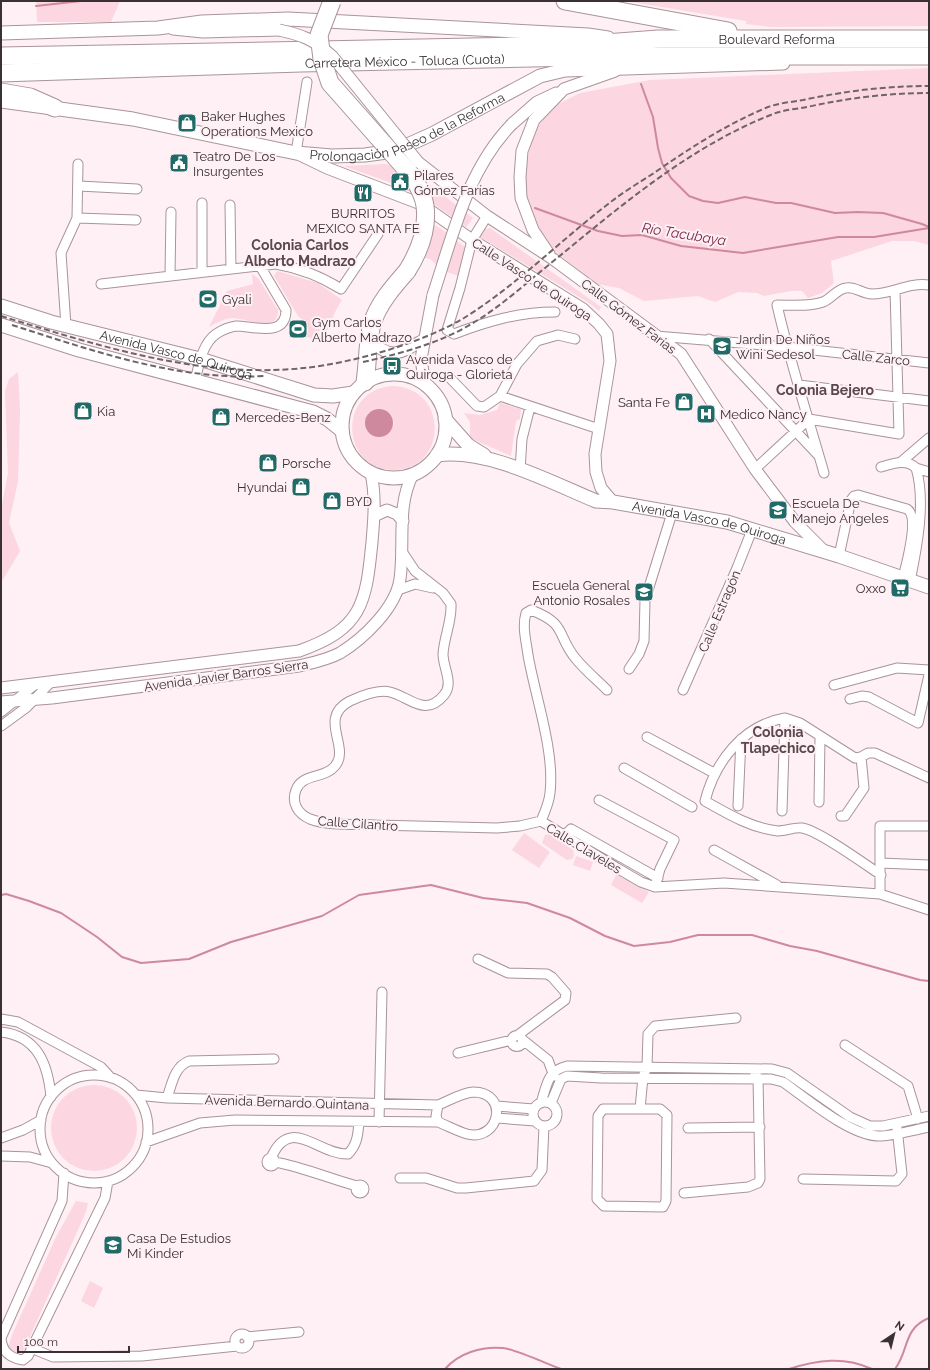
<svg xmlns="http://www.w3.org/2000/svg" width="930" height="1370" font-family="Raleway,sans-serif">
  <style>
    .green { fill: #fcd6e0; fill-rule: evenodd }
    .water { fill: #ce899e }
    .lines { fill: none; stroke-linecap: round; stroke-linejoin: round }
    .stream { stroke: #ce899e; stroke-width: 2 }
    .minor-casing { stroke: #a99499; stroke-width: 11 }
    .tertiary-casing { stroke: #a99499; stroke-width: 13 }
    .secondary-casing { stroke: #a99499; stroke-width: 15 }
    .motorway-casing { stroke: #a99499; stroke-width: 19 }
    .minor { stroke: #fff; stroke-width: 9 }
    .tertiary { stroke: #fff; stroke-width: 11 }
    .secondary { stroke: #fff; stroke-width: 13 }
    .motorway { stroke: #fff; stroke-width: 17 }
    .rail { stroke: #6f6568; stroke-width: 2; stroke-dasharray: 6 3; stroke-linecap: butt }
    .tertiary-bridge-casing { stroke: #a99499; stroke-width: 13; stroke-linecap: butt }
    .motorway-bridge-casing { stroke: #a99499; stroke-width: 19; stroke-linecap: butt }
    .tertiary-bridge { stroke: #fff; stroke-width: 11 }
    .motorway-bridge { stroke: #fff; stroke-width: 17 }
    .labels { text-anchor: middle; stroke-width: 4; stroke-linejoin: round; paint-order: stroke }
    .street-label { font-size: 13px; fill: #3a3134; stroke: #fef0f4 }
    .poi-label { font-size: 13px; fill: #3a3134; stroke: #fef0f4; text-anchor: start }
    .water-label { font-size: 14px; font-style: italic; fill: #7b2949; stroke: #fef0f4 }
    .neighbourhood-label { font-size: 14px; font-weight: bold; fill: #5a484d; stroke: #fef0f4 }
  </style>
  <rect width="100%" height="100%" fill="#fef0f4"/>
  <path class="green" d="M36,1H120L111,22H37Z
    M626,1H929V26L771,27L746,24V21Z
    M929,68V245L914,241H892L831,261L834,283L822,293L808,298L802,291H791L764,296L757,293L738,292L715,302L698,296L644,301L619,288L597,284L552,249L539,233L525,197V176L530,146L537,128L547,115L558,104L580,93L650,80Z
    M386,164L416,174L473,218L466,227L431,202L394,184L344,166Z
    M420,217L443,230L466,248L459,276L444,271L430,259L418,256Z
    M490,228L601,307L599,311L589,303L479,236L485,229Z
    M277,271L318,283L342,300C335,310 332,320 327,331L321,329L312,339L306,336L308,330L306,323L298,316L274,276Z
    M252,274L258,278L278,310C279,334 246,318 232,318C223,319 216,323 209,327L227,291L253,284Z
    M18,372L20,410L18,481L9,523L20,551L1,583V510L8,473L5,391L9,379Z
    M393,386C449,388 448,469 394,470C340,470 337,389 393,386ZM375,409L392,416L394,424L390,432L382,437L368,413Z
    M500,403L521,409L520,419L516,421L511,456L470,438V422L464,413L480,415L497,410Z
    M524,833L550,852L539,868L512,850Z
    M549,834L573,850L574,856L572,859L567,860L542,843L545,835Z
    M576,856L593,862L590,871L573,865Z
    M617,873L649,892L642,903L611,885Z
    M51 1128a43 43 0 1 1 86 0a43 43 0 1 1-86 0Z
    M76,1201L88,1203L86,1212L23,1352L16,1354L8,1347L12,1335L56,1237Z
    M90,1281L103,1288L94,1308L81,1301Z"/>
  <path class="water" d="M365 423a14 14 0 1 1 28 0a14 14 0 1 1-28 0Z"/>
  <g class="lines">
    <path class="stream" d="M36,6L81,1
      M641,84L653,117L658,148L662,163L671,178L689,196L703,201L718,203L745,197L776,203H791L835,213L858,212L883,213L922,224L929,227
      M535,208L598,231L622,236L642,235L681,246L743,253L838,237H874L929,228
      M1,895L6,894L29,901L61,913L97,937L122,957L141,963L189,959L231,942L322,916L359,895L431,885L483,898L527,903L570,918L605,936L634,946L670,942L698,935H752L790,946L817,951L920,980L929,981
      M445,1369C459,1353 482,1346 503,1348C517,1350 547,1364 561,1369
      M789,1369C817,1360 844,1356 872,1369
      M895,1369C909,1351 903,1328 929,1318"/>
    <g class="minor-casing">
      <path id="minor" d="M296,153L307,82
        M79,186L137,189
        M202,203V272
        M230,205L231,269
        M487,216L472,240L460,288L447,330L454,334C488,321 519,312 555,312
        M77,218L136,220
        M170,276L171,212
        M101,284L276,264C299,268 322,277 341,289L378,234
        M66,326L61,253L77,218L78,164
        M656,336L787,347L929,363
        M709,339L818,455
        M449,377L477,406L484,407L500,396L517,364L537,341L558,335L575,339
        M195,381C199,365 202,344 216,334C222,330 229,327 236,326C254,326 286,338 286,310L260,266
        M799,385L929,401
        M500,396L599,429
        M901,462L929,438
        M881,467C892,464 906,458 916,468C926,501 917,548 910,581
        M916,468L929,472
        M755,469L809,419L899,434L895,290
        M520,470L522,439L530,407
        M824,473C808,417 790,362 777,305C791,305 809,307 823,302C831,299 837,289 846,288C855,286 862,294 872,294C892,294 909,282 929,285
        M401,550L415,571L443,593L451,604C452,621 444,637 443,654C443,668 454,683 444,695C425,718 410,697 390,692C378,689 361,696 350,701C317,718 351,747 335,766C325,779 302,773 296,790C291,803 298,814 310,819C328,826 356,824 376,825C416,826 456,827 497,828L520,826L541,821
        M839,556L851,500L854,496L858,495L907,509C920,517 906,565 903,578
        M398,590L415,584L433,588
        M629,669L639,654L644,641L645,600L672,513
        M834,685L897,668L929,670
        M683,690L737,568L752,530
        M850,699L862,696L869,697L918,723L929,675
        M1,712L37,683
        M785,718C743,725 715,762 705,801C728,814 751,828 778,831C786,831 794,827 802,828C818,830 866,865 881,875
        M785,718L800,723L855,758L861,757
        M1,726L27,707L51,682
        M647,737L714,773
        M861,757L868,753H875L929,778
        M624,768L692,807
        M599,800L674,840L660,869L655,887
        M819,802L820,738
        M738,806L741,739
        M782,811L785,718
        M841,816H845L864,788L861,757
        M541,821L617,868L641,882L655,887L724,883L880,894L929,910
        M541,821C545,812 549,803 550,793C555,751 535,696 528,655C526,640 522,627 526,613L531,610C568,624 556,635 576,659C585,670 597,680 607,690
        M564,836L571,829L658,878
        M714,850L777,885
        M880,863L929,865
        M880,894V826H929
        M478,959L508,973L547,974L552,977L566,993L565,1000L518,1035
        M1,1019L18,1022L101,1067L111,1078
        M1,1032C38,1036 48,1065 51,1097
        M511.5 1041a5.5 5.5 0 1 1 11 0a5.5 5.5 0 1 1-11 0Z
        M523,1040L548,1060L554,1076
        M845,1045L908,1086L918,1119
        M458,1053L512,1040
        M40 1129a54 54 0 1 1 108 0a54 54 0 1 1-108 0Z
        M136,1095L167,1098L438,1105
        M167,1098C172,1084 174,1067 189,1061L274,1059
        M533 1114a12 12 0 1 1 24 0a12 12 0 1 1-24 0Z
        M541,1103C547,1085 547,1071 567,1066L772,1069L787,1073L850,1117L870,1126H883L929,1116
        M551,1103L561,1079L567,1076L601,1078L771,1079L783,1082C806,1098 849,1135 878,1136C894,1136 913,1130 929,1127
        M496,1106L534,1109
        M603,1109H660L667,1115L666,1201L663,1207L604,1206L597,1199L598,1116Z
        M640,1109L643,1077L647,1067L648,1034L655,1026L736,1018
        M497,1118L535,1121
        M379,1122L382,992
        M688,1128L760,1127
        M1,1138L23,1130L41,1120
        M146,1142L200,1123L235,1120L438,1122C448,1126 457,1131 467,1134C500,1142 510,1092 473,1092C461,1093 449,1101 438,1105L436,1116L438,1122
        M1,1156L30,1157L52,1163
        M271,1158C290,1114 318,1155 348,1154C357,1145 358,1135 359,1122
        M267 1162a4 4 0 1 1 8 0a4 4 0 1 1-8 0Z
        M275,1162C303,1167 330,1179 357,1186
        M64,1173L62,1201L1,1338C2,1352 10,1358 23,1360L28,1356L105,1198L108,1181
        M400,1178H426L457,1188H466L534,1181L542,1170L544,1126
        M803,1179L896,1181L902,1174L897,1128
        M356 1189a4 4 0 1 1 8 0a4 4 0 1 1-8 0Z
        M684,1193L748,1187L758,1183L760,1179L758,1078L755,1074
        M235 1341a7 7 0 1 1 14 0a7 7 0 1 1-14 0Z
        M247,1337L299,1332
        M31,1348L53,1357L142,1356L237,1346"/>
    </g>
    <g class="tertiary-casing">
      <path id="tertiary" d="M173,29L203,32L279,30
        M512,124L537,102L556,93
        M300,155L327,168L421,204L472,240L583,309L599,324L607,334L610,361L595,454L596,472L601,488L613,502
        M418,162L487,216L553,259L681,354L755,469L795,522L824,551
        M549,254L533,230L521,198L520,177L522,151L534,120L564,89L615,71
        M370,340C391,361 401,353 423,340
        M425,385L421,359L433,295
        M374,516L387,510L397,514L403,521
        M1,688L299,651C362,629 366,604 372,542C374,519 376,496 371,473
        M1,702L52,698L299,666C312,663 327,660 340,653C363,639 396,608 400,579C405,544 396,506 413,474"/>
    </g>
    <g class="secondary-casing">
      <g id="secondary">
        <path d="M1,33L158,28L202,22L288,19L588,35L608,38"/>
        <path id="s1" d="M1,101L133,119L296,153L332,156L365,155L394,151L432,134L540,76L565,70L783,63"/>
        <path id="s2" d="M1,306L51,322L200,359L314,395L333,396L353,393"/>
        <path d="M1,325L79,350L313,412L327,419L342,431"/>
        <circle cx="394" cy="426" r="52"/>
        <path d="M445,419L468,445L484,455"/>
        <path id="s3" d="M437,455C487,448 550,482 596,501L613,502L727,522L839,556L929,587"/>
      </g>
    </g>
    <g class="motorway-casing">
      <g id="motorway">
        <path d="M565,1L728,31"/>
        <path id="s4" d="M1,56L579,45L658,39H929"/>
        <path id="s5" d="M1,73L301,63L627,56H929"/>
        <path d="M1,92L30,97L55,108"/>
        <path d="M365,382C368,363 367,343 372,324C378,304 393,287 407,271"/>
      </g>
    </g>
    <use href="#minor" class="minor"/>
    <use href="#tertiary" class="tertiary"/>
    <use href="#secondary" class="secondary"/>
    <use href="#motorway" class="motorway"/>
    <path class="rail" d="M1,316C100,346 200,379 304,368C353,363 422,343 464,318C517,285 562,239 612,201C625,191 640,182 654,173C690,148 727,124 768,107C779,103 792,102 803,100C845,91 886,86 929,86
      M12,325C94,351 178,381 264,376
      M363,362C398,354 434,345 466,327C499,309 527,282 556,259C623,204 691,146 773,114C783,110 796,109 807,107C848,98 888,93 929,93"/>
    <g class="tertiary-bridge-casing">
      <path id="tertiary-bridge" d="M279,30C303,35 314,40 332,56L418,162
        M433,295C453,235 467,170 512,124"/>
    </g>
    <g class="motorway-bridge-casing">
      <path id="motorway-bridge" d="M332,1L319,35L322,59L330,83L413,177C418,186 424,196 425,206C428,229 419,252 407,271"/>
    </g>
    <use href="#tertiary-bridge" class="tertiary-bridge"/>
    <use href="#motorway-bridge" class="motorway-bridge"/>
  </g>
  <defs>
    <g id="shop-square" transform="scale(1)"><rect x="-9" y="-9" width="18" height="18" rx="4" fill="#206b67" stroke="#fef0f4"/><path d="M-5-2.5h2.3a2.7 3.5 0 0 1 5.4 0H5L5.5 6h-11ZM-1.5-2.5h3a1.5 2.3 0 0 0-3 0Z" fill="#fff"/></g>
    <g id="civic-square" transform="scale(1)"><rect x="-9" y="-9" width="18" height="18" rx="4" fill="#206b67" stroke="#fef0f4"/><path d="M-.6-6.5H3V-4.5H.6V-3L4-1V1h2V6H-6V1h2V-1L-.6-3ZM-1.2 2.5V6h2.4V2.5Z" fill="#fff"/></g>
    <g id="restaurant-square" transform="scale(1)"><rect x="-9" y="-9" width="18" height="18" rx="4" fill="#206b67" stroke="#fef0f4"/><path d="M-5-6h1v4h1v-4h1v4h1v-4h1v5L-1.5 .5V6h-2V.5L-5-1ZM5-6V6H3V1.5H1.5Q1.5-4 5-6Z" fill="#fff"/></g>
    <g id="stadium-square" transform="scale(1)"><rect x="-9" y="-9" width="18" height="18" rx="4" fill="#206b67" stroke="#fef0f4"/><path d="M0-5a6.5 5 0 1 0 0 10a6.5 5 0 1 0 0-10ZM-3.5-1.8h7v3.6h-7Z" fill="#fff"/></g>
    <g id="school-square" transform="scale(1)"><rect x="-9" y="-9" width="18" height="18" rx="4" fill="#206b67" stroke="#fef0f4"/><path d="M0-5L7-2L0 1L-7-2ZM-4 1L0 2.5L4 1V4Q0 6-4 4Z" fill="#fff"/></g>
    <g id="bus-square" transform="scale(1)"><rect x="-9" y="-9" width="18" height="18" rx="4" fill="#206b67" stroke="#fef0f4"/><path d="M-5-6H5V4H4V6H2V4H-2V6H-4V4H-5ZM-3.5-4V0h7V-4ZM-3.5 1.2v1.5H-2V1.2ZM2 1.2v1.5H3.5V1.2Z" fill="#fff"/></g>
    <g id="hospital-square" transform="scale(1)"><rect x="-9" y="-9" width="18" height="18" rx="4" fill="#206b67" stroke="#fef0f4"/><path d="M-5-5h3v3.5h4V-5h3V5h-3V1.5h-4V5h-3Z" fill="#fff"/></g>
    <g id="supermarket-square" transform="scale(1)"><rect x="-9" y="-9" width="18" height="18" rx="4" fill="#206b67" stroke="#fef0f4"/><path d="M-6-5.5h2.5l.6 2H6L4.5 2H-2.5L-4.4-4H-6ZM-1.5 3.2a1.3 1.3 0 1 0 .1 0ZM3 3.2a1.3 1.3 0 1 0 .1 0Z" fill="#fff"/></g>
  </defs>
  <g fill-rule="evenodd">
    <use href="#shop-square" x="187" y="123"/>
    <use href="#civic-square" x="179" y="163"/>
    <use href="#civic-square" x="400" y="182"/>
    <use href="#restaurant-square" x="363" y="193"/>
    <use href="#stadium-square" x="208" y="299"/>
    <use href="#stadium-square" x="298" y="329"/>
    <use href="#school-square" x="722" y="346"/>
    <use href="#bus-square" x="392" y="366"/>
    <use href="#shop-square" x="684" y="402"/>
    <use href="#shop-square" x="83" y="411"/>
    <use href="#hospital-square" x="706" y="414"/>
    <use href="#shop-square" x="221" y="417"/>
    <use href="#shop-square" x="268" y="463"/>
    <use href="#shop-square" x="301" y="487"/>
    <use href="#shop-square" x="332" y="501"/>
    <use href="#school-square" x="778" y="510"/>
    <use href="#supermarket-square" x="900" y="588"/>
    <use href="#school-square" x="644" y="592"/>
    <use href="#school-square" x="113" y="1245"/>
  </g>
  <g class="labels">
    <g class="street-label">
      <text dy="5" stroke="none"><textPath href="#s4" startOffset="776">Boulevard Reforma</textPath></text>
      <text dy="5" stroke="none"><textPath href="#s5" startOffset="404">Carretera México - Toluca (Cuota)</textPath></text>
      <text dy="5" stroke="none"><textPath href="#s1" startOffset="417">Prolongación Paseo de la Reforma</textPath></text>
      <text transform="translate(532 279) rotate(33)" y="5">Calle Vasco de Quiroga</text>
      <text transform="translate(629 316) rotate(37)" y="5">Calle Gómez Farías</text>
      <text dy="5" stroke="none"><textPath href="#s2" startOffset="182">Avenida Vasco de Quiroga</textPath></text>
      <text transform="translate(876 357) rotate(6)" y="5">Calle Zarco</text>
      <text dy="5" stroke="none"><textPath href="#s3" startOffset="283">Avenida Vasco de Quiroga</textPath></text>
      <text transform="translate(719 611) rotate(-67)" y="5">Calle Estragón</text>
      <text transform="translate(226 675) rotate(-8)" y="5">Avenida Javier Barros Sierra</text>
      <text transform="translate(358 823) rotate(4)" y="5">Calle Cilantro</text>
      <text transform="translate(584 848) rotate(31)" y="5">Calle Claveles</text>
      <text transform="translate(287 1102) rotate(2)" y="5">Avenida Bernardo Quintana</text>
    </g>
    <g class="poi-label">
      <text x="201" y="121">Baker Hughes<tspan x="201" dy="15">Operations Mexico</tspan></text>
      <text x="193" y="161">Teatro De Los<tspan x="193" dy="15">Insurgentes</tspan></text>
      <text x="414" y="180">Pilares<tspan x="414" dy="15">Gómez Farías</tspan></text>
      <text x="363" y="218" text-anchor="middle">BURRITOS<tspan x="363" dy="15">MEXICO SANTA FE</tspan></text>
      <text x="222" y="304">Gyali</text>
      <text x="312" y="327">Gym Carlos<tspan x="312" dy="15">Alberto Madrazo</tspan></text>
      <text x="736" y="344">Jardin De Niños<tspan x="736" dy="15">Wini Sedesol</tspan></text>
      <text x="406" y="364">Avenida Vasco de<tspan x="406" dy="15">Quiroga - Glorieta</tspan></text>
      <text x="670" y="407" text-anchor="end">Santa Fe</text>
      <text x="97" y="416">Kia</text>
      <text x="720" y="419">Medico Nancy</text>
      <text x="235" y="422">Mercedes-Benz</text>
      <text x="282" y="468">Porsche</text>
      <text x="287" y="492" text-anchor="end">Hyundai</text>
      <text x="346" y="506">BYD</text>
      <text x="792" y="508">Escuela De<tspan x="792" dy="15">Manejo Angeles</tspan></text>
      <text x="630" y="590" text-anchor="end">Escuela General<tspan x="630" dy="15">Antonio Rosales</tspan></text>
      <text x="886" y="593" text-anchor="end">Oxxo</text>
      <text x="127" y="1243">Casa De Estudios<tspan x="127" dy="15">Mi Kinder</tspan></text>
    </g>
    <g class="water-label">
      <text transform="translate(684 234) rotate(9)" y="5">Río Tacubaya</text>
    </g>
    <g class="neighbourhood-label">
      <text x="300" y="250">Colonia Carlos<tspan x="300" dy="16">Alberto Madrazo</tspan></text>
      <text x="825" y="395">Colonia Bejero</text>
      <text x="778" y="737">Colonia<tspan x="778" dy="16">Tlapechico</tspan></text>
    </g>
  </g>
  <rect width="930" height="1370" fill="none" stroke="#3a3134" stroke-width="4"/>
  <g transform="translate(894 1334) rotate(35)" stroke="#fef0f4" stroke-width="3" paint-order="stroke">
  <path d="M0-3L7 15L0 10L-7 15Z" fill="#3a3134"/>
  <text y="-6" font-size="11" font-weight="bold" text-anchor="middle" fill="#3a3134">N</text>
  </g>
  <path d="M18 1346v6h111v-6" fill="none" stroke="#3a3134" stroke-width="2"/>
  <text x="24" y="1346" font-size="12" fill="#3a3134" stroke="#fef0f4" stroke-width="3" paint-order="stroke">100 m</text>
</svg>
